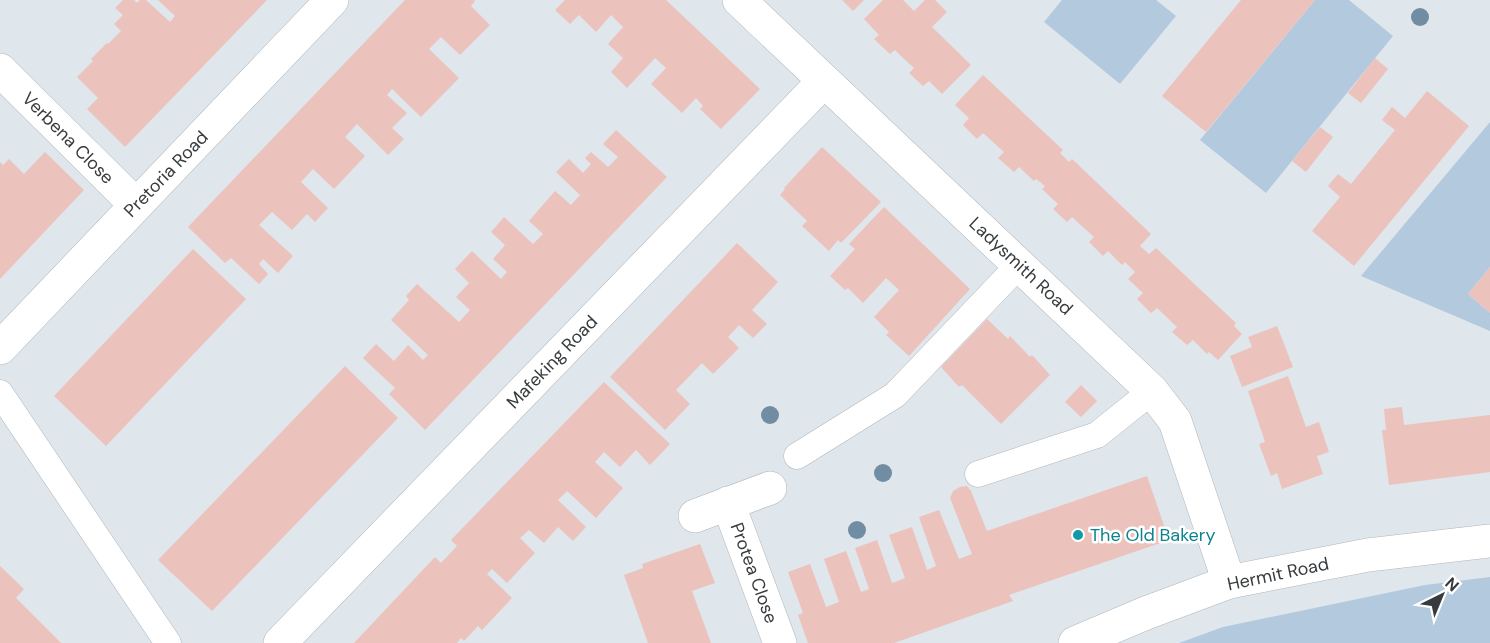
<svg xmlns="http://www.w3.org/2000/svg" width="1490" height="643" font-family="'DM Sans',sans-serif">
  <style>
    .green { fill: #b3cade }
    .building { fill: #ecc2bd }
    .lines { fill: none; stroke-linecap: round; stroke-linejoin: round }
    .service-casing { stroke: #b0b7bd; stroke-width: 27 }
    .minor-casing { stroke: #b0b7bd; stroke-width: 34 }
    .tertiary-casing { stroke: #b0b7bd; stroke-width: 34 }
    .service { stroke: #fff; stroke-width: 26 }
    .minor { stroke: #fff; stroke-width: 33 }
    .tertiary { stroke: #fff; stroke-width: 33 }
    .tree { fill: #708da3 }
    .culture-dot { fill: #0f9aa8; stroke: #fff; stroke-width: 2 }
    .labels { text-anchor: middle; stroke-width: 5; stroke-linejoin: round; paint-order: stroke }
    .street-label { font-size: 18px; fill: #383b3d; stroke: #fff }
    .culture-label { font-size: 18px; fill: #0d838f; stroke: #fff; text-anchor: start }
  </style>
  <rect width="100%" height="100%" fill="#dfe6ec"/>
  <path class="green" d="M1062,0H1156L1176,16L1120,84L1044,22Z
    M1315,0H1349L1393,36L1266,193L1200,140Z
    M1490,122V267L1468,294L1490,313V331L1361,276Z
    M1490,577V643H1179L1223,627L1425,585Z"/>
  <path class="building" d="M123,0H134L137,3L140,0H146L170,22L175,16L158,0H267L125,147L87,109L98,98L77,77L93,61L91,59L107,43L108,44L121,31L114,24L123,15L115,8Z
    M405,0H474L475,1L471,6L490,25L460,55L441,37L429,49L459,78L421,117L392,89L387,95L407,113L392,128L404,139L388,155L357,124L345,137L365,156L351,171L334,189L313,169L301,182L328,208L315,222L307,214L292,230L272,212L259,225L293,256L278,273L263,259L259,264L268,274L259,284L231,258L225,263L188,227Z
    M565,0H666L760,89L721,129L700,109L703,106L696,98L682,113L651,84L666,68L655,58L627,88L611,72L623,58L608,44L623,27L611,15L596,32L579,15L570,24L555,10Z
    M842,0H864L853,11Z
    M883,0H903L914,11L925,0H935L947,12L932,27L971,65L942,94L929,81L923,86L909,73L914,68L902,57L895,50L890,54L874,39L879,35L864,19Z
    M1241,0H1315L1206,132L1162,96Z
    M1375,58L1388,69L1361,103L1348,93Z
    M983,75L1063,150L1060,153L1069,162L1072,159L1151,234L1140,246L1149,254L1156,248L1236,323L1234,326L1242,334L1218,360L1209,352L1207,354L1193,340L1187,345L1172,332L1177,327L1157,308L1151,313L1137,299L1143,293L1128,279L1135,272L1125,262L1122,265L1108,251L1103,256L1089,242L1094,237L1072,217L1067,222L1053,209L1058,204L1042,189L1045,186L1040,182L1036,179L1034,181L1019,167L1014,172L998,158L1004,152L983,133L977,139L963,125L969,118L955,105Z
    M1427,91L1469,126L1354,266L1312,231L1340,197L1328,186L1338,174L1351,184L1395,130L1382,120L1392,107L1405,118Z
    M1320,127L1333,137L1306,172L1292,161Z
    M616,130L667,177L425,430L389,394L395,388L363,358L376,344L394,361L408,345L423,360L428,355L391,320L409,300L406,296L417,284L459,322L470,310L456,297L469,283L455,269L472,251L501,279L507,272L493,259L505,245L491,232L504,217L533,244L543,234L529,221L555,191L571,205L580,195L556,172L569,159L583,173L591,164L585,158L591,152L608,167L618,157L603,144Z
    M822,147L881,202L841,243L838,240L829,251L802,226L807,221L780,195L785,189L784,188Z
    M45,152L84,190L0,279V162L3,165L9,159L24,174Z
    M884,207L970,289L909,356L886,335L889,332L874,317L899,290L886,278L863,303L848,288L845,290L830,276L855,249L849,244Z
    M737,243L778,282L752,310L767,324L753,338L739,325L728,337L739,348L713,374L702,363L676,390L690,404L665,430L610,377Z
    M193,249L246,299L106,446L54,396Z
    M1490,267V313L1468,294Z
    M987,319L1008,339L1010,336L1030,357L1032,355L1050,375L1001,424L962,385L959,387L941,367Z
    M1277,326L1293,367L1242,387L1230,356L1252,347L1248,337Z
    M345,366L398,418L212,611L158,560Z
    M1288,376L1306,427L1319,422L1329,452L1317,456L1323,474L1282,489L1277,473L1271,476L1259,444L1265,442L1248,391Z
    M604,382L670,444L650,465L636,450L620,467L604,452L595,462L623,488L596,518L567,491L558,500L586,527L573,541L558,527L544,543L529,530L520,538L535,553L507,583L492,569L487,574L512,598L482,630L478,626L464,641L461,638L457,643H354L435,557L441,563L457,546L451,540Z
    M1081,385L1097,401L1081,417L1065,402Z
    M1402,407L1404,425L1490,415V472L1389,485L1382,430H1386L1384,409Z
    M1147,476L1169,540L1009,595L1013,601L894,643H808L798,615L803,613L788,572L810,564L826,607L839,602L824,559L846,551L861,592L869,589L855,548L877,540L892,583L898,581L905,578L889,535L912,527L927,570L936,566L919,517L939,510L959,559L972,554L950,498L953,491L960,487L967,486L971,491L987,531Z
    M700,544L715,583L692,591L711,643H648L624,575L643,568L642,564Z
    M0,566L24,589L16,598L61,643H0Z"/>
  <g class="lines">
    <g class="service-casing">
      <path id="service" d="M0,393L168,643
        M797,456L895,395L1019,265
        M978,474L1097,435L1152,391"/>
    </g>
    <g class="minor-casing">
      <path id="minor" d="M739,0L1152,391L1175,421L1229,582
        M0,70L136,205
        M0,348L332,0
        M728,503L780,643
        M695,516L770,488
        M280,643L824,81"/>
    </g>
    <g class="tertiary-casing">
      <path id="tertiary" d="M1075,643L1146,613L1229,582L1368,555L1490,541"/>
    </g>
    <use href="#service" class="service"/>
    <use href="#minor" class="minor"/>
    <use href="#tertiary" class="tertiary"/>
  </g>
  <g class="tree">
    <circle cx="1420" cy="17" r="9"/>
    <circle cx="770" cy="415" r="9"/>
    <circle cx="883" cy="473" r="9"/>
    <circle cx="857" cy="530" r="9"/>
  </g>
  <circle class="culture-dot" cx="1078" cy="535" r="6"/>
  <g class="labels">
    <g class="street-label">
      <text transform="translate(68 138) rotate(45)" y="6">Verbena Close</text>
      <text transform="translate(166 174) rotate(-46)" y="6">Pretoria Road</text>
      <text transform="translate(1021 266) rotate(43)" y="6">Ladysmith Road</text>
      <text transform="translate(552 362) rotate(-46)" y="6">Mafeking Road</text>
      <text transform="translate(754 573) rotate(70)" y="6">Protea Close</text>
      <text transform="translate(1278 574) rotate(-12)" y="6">Hermit Road</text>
    </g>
    <g class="culture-label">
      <text x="1090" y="541">The Old Bakery</text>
    </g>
  </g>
  <g transform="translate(1442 595) rotate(43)" stroke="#ffffff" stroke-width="4.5" paint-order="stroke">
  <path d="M0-4.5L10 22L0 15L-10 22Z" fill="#383b3d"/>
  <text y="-9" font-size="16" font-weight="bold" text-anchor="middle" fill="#383b3d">N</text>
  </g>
</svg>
